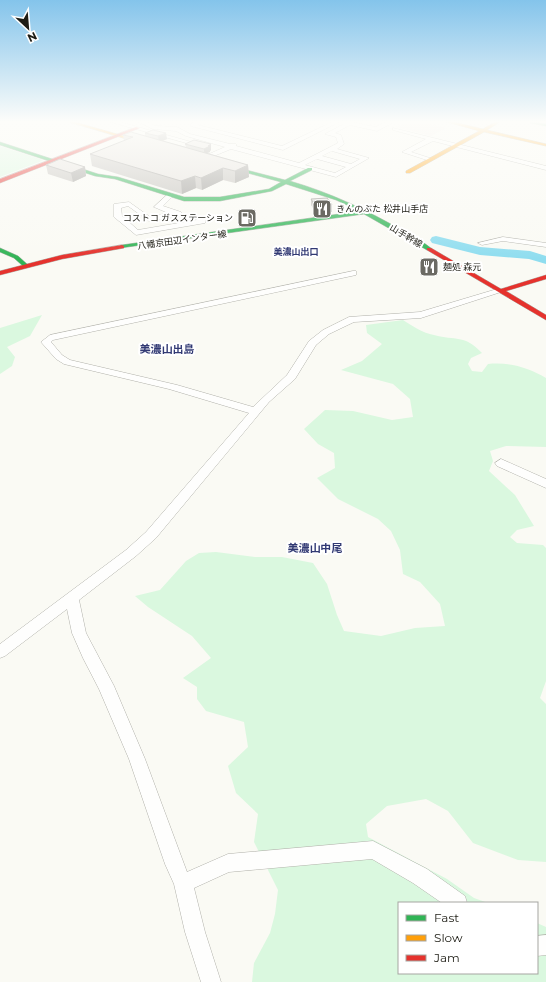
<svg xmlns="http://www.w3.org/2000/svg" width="546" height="982" font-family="Montserrat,'Noto Sans JP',sans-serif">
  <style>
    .industrial { fill: #f3eae6 }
    .green { fill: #daf8df }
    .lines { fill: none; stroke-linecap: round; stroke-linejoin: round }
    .river { fill: #8fddef; fill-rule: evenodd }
    .street-casing { stroke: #b1b1aa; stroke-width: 1 }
    .fast-casing { stroke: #b1b1aa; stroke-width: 1 }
    .slow-casing { stroke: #b1b1aa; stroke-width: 1 }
    .jam-casing { stroke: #b1b1aa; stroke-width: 1 }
    .street { fill: #fefefd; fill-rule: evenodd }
    .fast { fill: #30b455; fill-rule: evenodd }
    .slow { fill: #ff9f0a; fill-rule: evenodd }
    .jam { fill: #e5322d; fill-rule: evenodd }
    .wall { fill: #c5c2bd }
    .shaded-wall { fill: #a09e9a }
    .building { fill: #e5e1dc; stroke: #a09e9a }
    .labels { text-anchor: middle; stroke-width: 4; stroke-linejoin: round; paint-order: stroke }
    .far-poi-label { font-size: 9px; fill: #1e1d15; stroke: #fff; text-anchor: start }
    .far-street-label { font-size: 9px; fill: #1e1d15; stroke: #fff }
    .far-neighbourhood-label { font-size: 9px; font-weight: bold; fill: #313973; stroke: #fff }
    .neighbourhood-label { font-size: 11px; font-weight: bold; fill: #313973; stroke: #fff }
  </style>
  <rect width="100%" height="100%" fill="#fafaf4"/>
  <path class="industrial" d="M406,122L416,124L421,122L446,128L431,136L396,127Z"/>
  <path class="green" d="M0,146L43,160L42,161L0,177Z
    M42,315L30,336L7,347L15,357L12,366L0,374V328Z
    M403,320C412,326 423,333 434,335C456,341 464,334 482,353L471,358L468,364L472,371L482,372L488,364C509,362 527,367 546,378V447L506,446L490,451L493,461L489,471L515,495L534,526L517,530L510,537L517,543L543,545L546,548V681L540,698L546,704V862L518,860L473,843L448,811L426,799L387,806L366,824L368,837L447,879L474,898L488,903H399V973H537V923L546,927V982H252L254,963L270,933L275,914L278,890L254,842L258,814L236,793L228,766L248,747L244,722L206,711L197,699V687L183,678L211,658L192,636L148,607L135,596L160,590L186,561L199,553L216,552L255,557H282L313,563L327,584L337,615L344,631L381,636L415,628L445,626L440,604L420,582L403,574L400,550L391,531L378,519L338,499L317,478L335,468L334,453L318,444L304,429L325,410L353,411L392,420L413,417L410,399L393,384L341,370L362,361L382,344L367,333L366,325Z"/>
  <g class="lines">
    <path class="river" d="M436,236L480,247L530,251L546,256V264L529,259L480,255L432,243L430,240L432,237Z"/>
    <g class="street-casing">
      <path id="street" d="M111,122H120L195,143L190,144Z
        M139,122H146L156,126L177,127L190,134L230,144H236V146L299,163L338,143L336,137L325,134L344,124L341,122H352L376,127L385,122H394L377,131L350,125L335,133L341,135L344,144L337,149L369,158L336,177L231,149L204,160H200V158L225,147L186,136L176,131L153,129ZM332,151L360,159L351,164L322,156ZM317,159L346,167L335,173L305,165Z
        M195,122H202L198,125L282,146L332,122H339L283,150L191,126V124Z
        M393,128L546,166V170L433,141L411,152L433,159L430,161L402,152L426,139L393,130Z
        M168,194L174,195L163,206L181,212V216L149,221L128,206L121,208L122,216L138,230L202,219H205V223L136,235L114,217V204L129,202L150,217L168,213L154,207Z
        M503,237L546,243V247L503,241L482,245L478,243Z
        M353,271H356V275L53,340L51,342L62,355L70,360L177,385L253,407L287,375L309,341L323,330L349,317L420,312L497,289H503L504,291L421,318L354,322L329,334L316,345L295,379L269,402L156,538L136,556L79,600L86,633L114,686L145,759L187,872L228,854L373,841L427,869L465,896L467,903H442L413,883L372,859L229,872L194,888L205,932L221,982H201L185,932L174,884L165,864L129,759L99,689L83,658L72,633L67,609L5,656L0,658V644L126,550L146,532L249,413L169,389L64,364L56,359L41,342L50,335Z
        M501,459L546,479V488L497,466L495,463Z
        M546,935V955L537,956V936Z"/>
    </g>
    <g class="fast-casing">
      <path id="fast" d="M530,122L546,124V126L530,123Z
        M0,142L98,174L118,177L184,197H220L269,189L281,182L225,167V166L227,165L285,180L308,168H312V170L290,181C331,193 367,210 403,231C413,237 424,242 432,249L427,250L364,214L120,248V246L122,245L360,211L336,200L286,184L272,191L220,201H184L115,179L95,176L0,145Z
        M0,248L18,256L28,265L23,266L14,258L0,252Z"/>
    </g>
    <g class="slow-casing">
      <path id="slow" d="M69,122H75L148,143L144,144Z
        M447,122H454L483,129L495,122H500L487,130L546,144V146L484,132L410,173H406V171L479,131Z"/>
    </g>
    <g class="jam-casing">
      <path id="jam" d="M136,127L140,128L0,183V179Z
        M122,245L124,246V248L62,259L0,275V271L62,255Z
        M427,248H431L501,289L546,275V279L506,291L546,315V320L427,250Z"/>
    </g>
    <use href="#street" class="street"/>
    <use href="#fast" class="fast"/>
    <use href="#slow" class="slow"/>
    <use href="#jam" class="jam"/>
  </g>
  <path class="wall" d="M153,130L167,139L163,141L186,147L185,144H211V150L210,151V152L207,153L248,165L249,177L235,183L223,180L202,190L196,188L182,194L92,166L90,154L124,141L123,135L145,136V133Z
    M46,165L85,167L86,176L73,182L48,174Z
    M311,199L332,212L316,213L311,205Z"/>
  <path class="shaded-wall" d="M166,133L167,139L159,142L158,136Z
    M211,144V150L210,151V152L204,154V149Z
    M248,165L249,177L235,183V171Z
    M85,167L86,176L73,182L71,173Z
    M223,168V180L202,190L201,178Z
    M195,176L196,188L182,194L181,181Z
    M332,205V212L316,213V207Z"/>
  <path class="building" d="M153,130L166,133L158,136L145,133Z
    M131,132L248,165L235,171L223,168L201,178L195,176L181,181L90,154L133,137L123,135Z
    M194,140L211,144L208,146H210L204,149L185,144Z
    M60,159L85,167L71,173L46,165Z
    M327,198L332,205L316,207L311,199Z"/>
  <linearGradient id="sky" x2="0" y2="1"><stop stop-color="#84c4eb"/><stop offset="0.47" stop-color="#fdfdfa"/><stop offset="1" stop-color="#fdfdfa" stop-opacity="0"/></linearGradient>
  <rect width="546" height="259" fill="url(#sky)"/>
  <defs>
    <g id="restaurant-square" transform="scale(1)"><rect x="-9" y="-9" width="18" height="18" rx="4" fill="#6b6a63" stroke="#fff"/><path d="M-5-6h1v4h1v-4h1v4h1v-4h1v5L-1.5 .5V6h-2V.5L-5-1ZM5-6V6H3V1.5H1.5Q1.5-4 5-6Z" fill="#fff"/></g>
    <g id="fuel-square" transform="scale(1)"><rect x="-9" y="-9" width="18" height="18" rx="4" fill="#6b6a63" stroke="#fff"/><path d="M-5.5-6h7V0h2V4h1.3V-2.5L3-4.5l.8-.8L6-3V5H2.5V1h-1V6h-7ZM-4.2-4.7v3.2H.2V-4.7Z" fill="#fff"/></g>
  </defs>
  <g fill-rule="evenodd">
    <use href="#restaurant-square" x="322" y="209"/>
    <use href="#fuel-square" x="247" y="218"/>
    <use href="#restaurant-square" x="429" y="267"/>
  </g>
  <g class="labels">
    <g class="far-poi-label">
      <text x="336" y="212">きんのぶた 松井山手店</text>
      <text x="233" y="221" text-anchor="end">コストコ ガスステーション</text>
      <text x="443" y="270">麺処 森元</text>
    </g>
    <g class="far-street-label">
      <text transform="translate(406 236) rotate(31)" y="3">山手幹線</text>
      <text transform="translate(182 240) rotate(-8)" y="3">八幡京田辺インター線</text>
    </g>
    <g class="far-neighbourhood-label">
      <text x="296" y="255">美濃山出口</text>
    </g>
    <g class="neighbourhood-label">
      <text x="167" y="353">美濃山出島</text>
      <text x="315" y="552">美濃山中尾</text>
    </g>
  </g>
  <rect x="398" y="902" width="140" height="72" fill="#ffffff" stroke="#a5a5a1"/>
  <rect x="406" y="915" width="20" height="6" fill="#30b455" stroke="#a5a5a1"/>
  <text x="434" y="922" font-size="12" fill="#1e1d15">Fast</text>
  <rect x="406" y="935" width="20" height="6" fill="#ff9f0a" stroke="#a5a5a1"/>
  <text x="434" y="942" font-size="12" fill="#1e1d15">Slow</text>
  <rect x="406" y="955" width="20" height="6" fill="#e5322d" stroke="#a5a5a1"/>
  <text x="434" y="962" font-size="12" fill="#1e1d15">Jam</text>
  <g transform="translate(28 28) rotate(154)" stroke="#ffffff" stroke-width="3" paint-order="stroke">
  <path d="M0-3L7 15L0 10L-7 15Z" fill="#1e1d15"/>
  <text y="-6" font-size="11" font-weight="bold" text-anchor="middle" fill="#1e1d15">N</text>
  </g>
</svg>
